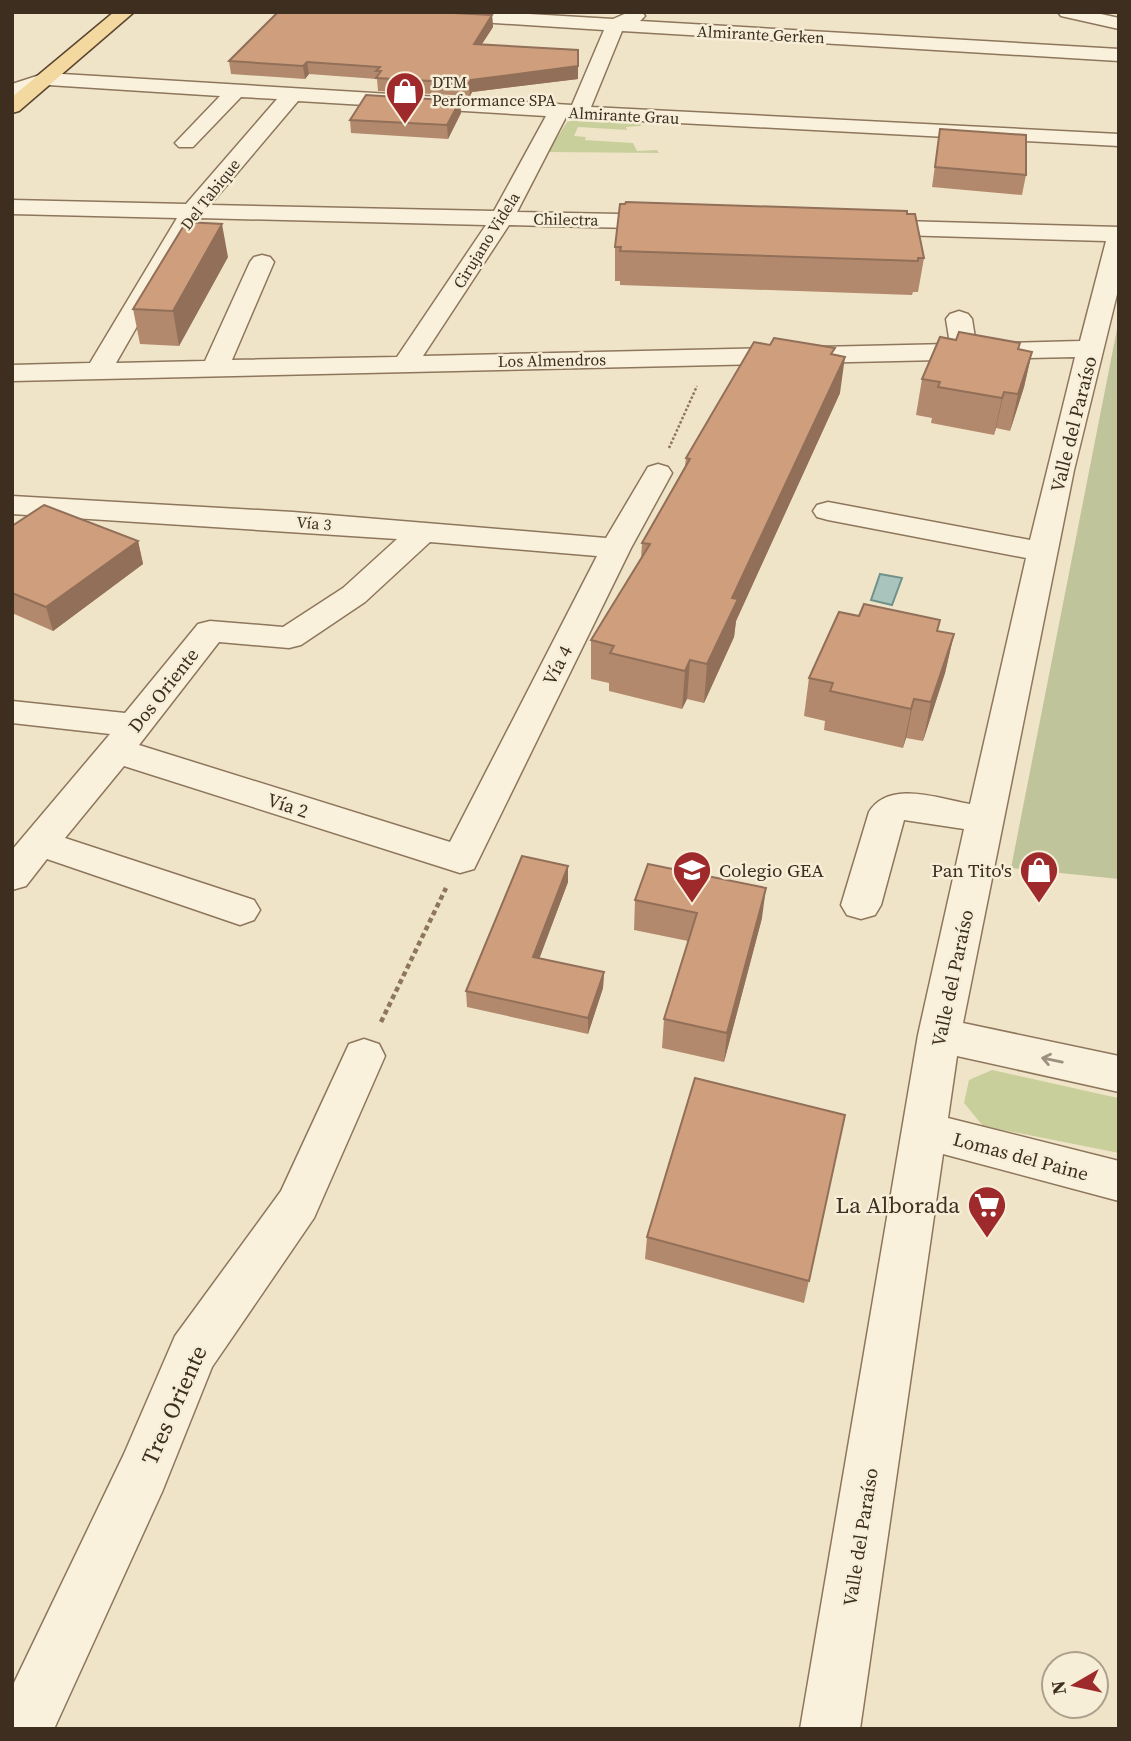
<svg xmlns="http://www.w3.org/2000/svg" width="1131" height="1741" font-family="'Source Serif 4',serif">
  <style>
    .green { fill: #c9cf9b }
    .cemetery { fill: #bfc49a }
    .water { fill: #a9c4bc; stroke: #6f938a; stroke-width: 2 }
    .lines { fill: none; stroke-linecap: round; stroke-linejoin: round }
    .minor-casing { stroke: #8d765c; stroke-width: 3 }
    .major-casing { stroke: #5b4430; stroke-width: 3 }
    .path-far1 { stroke: #8d765c; stroke-width: 2.5; stroke-dasharray: 2.5 2; stroke-linecap: butt }
    .path { stroke: #8d765c; stroke-width: 4.5; stroke-dasharray: 5 3.5; stroke-linecap: butt }
    .minor { fill: #faf1dc; fill-rule: evenodd }
    .major { fill: #f3d9a0; fill-rule: evenodd }
    .wall { fill: #b2896c }
    .shaded-wall { fill: #916f58 }
    .building { fill: #cf9f7d; stroke: #916f58; stroke-width: 2 }
    .oneway { stroke: #9c907e }
    .labels { text-anchor: middle; stroke-width: 5; stroke-linejoin: round; paint-order: stroke }
    .far-street-label { font-size: 16px; fill: #3d2e20; stroke: #f7eed8 }
    .far-poi-label { font-size: 16px; fill: #3d2e20; stroke: #f7eed8; text-anchor: start }
    .street-label { font-size: 19px; fill: #3d2e20; stroke: #f7eed8 }
    .poi-label { font-size: 19px; fill: #3d2e20; stroke: #f7eed8; text-anchor: start }
    .near-poi-label { font-size: 23px; fill: #3d2e20; stroke: #f7eed8; text-anchor: end }
    .near-street-label { font-size: 23px; fill: #3d2e20; stroke: #f7eed8 }
  </style>
  <rect width="100%" height="100%" fill="#f0e4c8"/>
  <path class="green" d="M579,119L640,123L641,126L626,127L627,130L578,127L574,136L586,137L585,140L633,143L637,151L657,150L659,153L548,152L567,122Z
    M992,1070L1118,1098L1119,1153L983,1126L964,1103L969,1080Z"/>
  <path class="cemetery" d="M1119,319V879L1011,868Z"/>
  <path class="water" d="M880,574L902,578L892,605L871,600Z"/>
  <g class="lines">
    <g class="minor-casing">
      <path id="minor" d="M393,12H496L613,19L629,12H642L645,16L640,21L1119,49V61L622,31L591,107L1119,134V146L566,117L517,212L671,215L679,217L682,222L679,227L671,229L509,225L423,356L950,344L946,319L950,314L959,311L968,314L972,319L976,344L1080,341L1106,241L865,234L857,232L853,227L857,222L865,220L1119,227V286L1074,470L963,1023L1119,1056V1092L957,1056L948,1118L1119,1161V1201L943,1154L860,1729H800L918,1035L964,829L904,820L881,905L875,915L861,919L847,915L841,905L869,812C889,779 940,799 970,804L1026,558L828,520L817,517L813,511L817,505L828,502L1030,540L1075,357L12,381V365L90,363L177,218L12,214V200L186,204L277,99L241,97L193,147H179L175,143L220,96L48,85L12,97V84L46,73L572,105L604,30L402,17ZM298,101L546,116L494,211L210,205ZM199,218L486,225L397,357L232,360L274,262L270,257L262,255L254,257L250,262L205,361L116,363Z
        M1058,12H1092L1119,18V29L1061,16Z
        M658,464L668,467L672,473L631,548L474,869L460,873L124,766L65,838L254,900L260,910L254,920L240,925L47,859L26,886L12,890V850L110,734L12,723V701L125,713L198,624L210,621L283,627L343,588L397,539L12,514V496L293,512L606,538L648,467ZM430,542L597,556L450,842L139,745L219,642L289,648L301,645L365,602Z
        M364,1039L379,1044L385,1056L314,1218L212,1367L162,1492L54,1729H12V1687L124,1454L175,1336L281,1191L349,1044Z"/>
    </g>
    <g class="major-casing">
      <path id="major" d="M114,12H134L19,111L12,113V97Z"/>
    </g>
    <path class="path-far1" d="M669,448L697,386"/>
    <path class="path" d="M381,1022L446,888"/>
    <use href="#minor" class="minor"/>
    <use href="#major" class="major"/>
  </g>
  <path class="wall" d="M492,15L493,27L482,44L578,79L472,92L470,96L378,91L377,79L309,74L305,79L231,74L229,61Z
    M460,101L461,113L448,139L351,133L350,120Z
    M940,129L1026,175L1022,195L932,187Z
    M615,247L924,258L918,292H913L912,295L620,285V281H615Z
    M228,257L179,346L140,344L133,309Z
    M1019,349L1032,352L1024,387L1010,431L996,428L994,435L931,423L932,418L916,415L922,379Z
    M834,355L840,393L736,621L734,637L704,703L687,699L682,709L609,691V683L591,679V640L641,558L642,543L685,466L686,458Z
    M12,526L138,541L143,564L53,631L12,613Z
    M859,616L940,620L937,631L954,634L945,673L923,741L906,738L903,748L824,730L825,721L804,716L809,678Z
    M568,866V882L539,958L604,972L603,988L588,1034L467,1007L466,991Z
    M635,900L762,918L724,1062L662,1048L664,1019L688,941L634,930Z
    M845,1115L804,1303L645,1259L647,1237Z"/>
  <path class="shaded-wall" d="M492,15L493,27L474,56V44Z
    M307,62L309,74L305,79L303,66Z
    M578,66V79L472,92L470,96L469,83L471,80Z
    M460,101L461,113L448,139L447,125Z
    M222,224L228,257L179,346L173,311Z
    M1032,352L1024,387L1010,431L1018,394Z
    M845,357L840,393L736,621L734,637L704,703L707,664L732,598Z
    M1004,392L996,428L994,435L1002,398Z
    M138,541L143,564L53,631L46,607Z
    M954,634L945,673L923,741L931,702Z
    M690,660L687,699L682,709L685,671Z
    M914,699L906,738L903,748L911,709Z
    M568,866V882L534,973L533,957Z
    M766,888L762,918L724,1062L727,1033Z
    M604,972L603,988L588,1034V1018Z"/>
  <path class="building" d="M278,12H434L492,15L474,44L578,50V66L471,80L469,83L376,78L381,71H376L380,67L307,62L303,66L229,61Z
    M366,95L460,101L447,125L350,120Z
    M940,129L1026,135V175L935,167Z
    M626,202L907,211V214H915L924,258H918V261L620,251L621,247H615L620,204H625Z
    M186,222L222,224L173,311L133,309Z
    M959,332L1020,343L1018,349L1032,352L1018,394L1004,392L1002,398L938,387L940,382L922,379L940,337L956,340Z
    M774,338L835,348L831,354L845,357L732,598L738,599L707,664L690,660L685,671L610,653L614,646L591,640L650,544L642,543L690,459L686,458L754,342L770,345Z
    M44,505L138,541L46,607L12,593V526Z
    M864,604L940,620L937,631L954,634L931,702L914,699L911,709L830,691L833,683L809,678L839,612L859,616Z
    M522,856L568,866L533,957L604,972L588,1018L466,991Z
    M648,864L766,888L727,1033L664,1019L697,913L635,900Z
    M695,1078L845,1115L809,1281L647,1237Z"/>
  <defs><path id="oneway-shaft" d="M-6 0H5M1.5-3L5.5 0L1.5 3" fill="none" stroke-width="1.6" stroke-linecap="round" stroke-linejoin="round" transform="scale(1.75)"/></defs>
  <use class="oneway" href="#oneway-shaft" transform="translate(1052 1060) rotate(-168)"/>
  <defs>
    <g id="shop-pin" transform="scale(2.0125)"><path d="M0 17L-7.5 6A9.5 9.5 0 1 1 7.5 6Z" fill="#9e2a2b" stroke="#f7eed8"/><path d="M-5-2.5h2.3a2.7 3.5 0 0 1 5.4 0H5L5.5 6h-11ZM-1.5-2.5h3a1.5 2.3 0 0 0-3 0Z" fill="#fff"/></g>
    <g id="school-pin" transform="scale(2.0125)"><path d="M0 17L-7.5 6A9.5 9.5 0 1 1 7.5 6Z" fill="#9e2a2b" stroke="#f7eed8"/><path d="M0-5L7-2L0 1L-7-2ZM-4 1L0 2.5L4 1V4Q0 6-4 4Z" fill="#fff"/></g>
    <g id="supermarket-pin" transform="scale(2.0125)"><path d="M0 17L-7.5 6A9.5 9.5 0 1 1 7.5 6Z" fill="#9e2a2b" stroke="#f7eed8"/><path d="M-6-5.5h2.5l.6 2H6L4.5 2H-2.5L-4.4-4H-6ZM-1.5 3.2a1.3 1.3 0 1 0 .1 0ZM3 3.2a1.3 1.3 0 1 0 .1 0Z" fill="#fff"/></g>
  </defs>
  <g fill-rule="evenodd">
    <use href="#shop-pin" x="405" y="91"/>
    <use href="#school-pin" x="692" y="870"/>
    <use href="#shop-pin" x="1039" y="870"/>
    <use href="#supermarket-pin" x="987" y="1205"/>
  </g>
  <g class="labels">
    <g class="far-street-label">
      <text transform="translate(761 34) rotate(3)" y="6">Almirante Gerken</text>
      <text transform="translate(624 115) rotate(3)" y="6">Almirante Grau</text>
      <text transform="translate(210 194) rotate(-52)" y="6">Del Tabique</text>
      <text transform="translate(566 219) rotate(1)" y="6">Chilectra</text>
      <text transform="translate(486 240) rotate(-58)" y="6">Cirujano Videla</text>
      <text transform="translate(552 360) rotate(-1)" y="6">Los Almendros</text>
      <text transform="translate(314 523) rotate(5)" y="6">Vía 3</text>
    </g>
    <g class="far-poi-label">
      <text x="432" y="88">DTM<tspan x="432" dy="18">Performance SPA</tspan></text>
    </g>
    <g class="street-label">
      <text transform="translate(1073 424) rotate(-76)" y="7">Valle del Paraíso</text>
      <text transform="translate(557 665) rotate(-63)" y="7">Vía 4</text>
      <text transform="translate(163 690) rotate(-52)" y="7">Dos Oriente</text>
      <text transform="translate(288 805) rotate(18)" y="7">Vía 2</text>
      <text transform="translate(952 978) rotate(-78)" y="7">Valle del Paraíso</text>
      <text transform="translate(1021 1156) rotate(15)" y="7">Lomas del Paine</text>
      <text transform="translate(860 1537) rotate(-81)" y="7">Valle del Paraíso</text>
    </g>
    <g class="poi-label">
      <text x="719" y="877">Colegio GEA</text>
      <text x="1012" y="877" text-anchor="end">Pan Tito's</text>
    </g>
    <g class="near-poi-label">
      <text x="960" y="1213">La Alborada</text>
    </g>
    <g class="near-street-label">
      <text transform="translate(174 1405) rotate(-66)" y="8">Tres Oriente</text>
    </g>
  </g>
  <rect width="1131" height="1741" fill="none" stroke="#3d2e20" stroke-width="28"/>
  <g transform="translate(1075 1685) rotate(261)"><circle r="33" fill="#f7eed8" stroke="#ada18e" stroke-width="2"/>
  <path d="M0-5L12 26L0 18L-12 26Z" fill="#9e2a2b"/>
  <text y="-10" font-size="19" font-weight="bold" text-anchor="middle" fill="#3d2e20">N</text>
  </g>
</svg>
